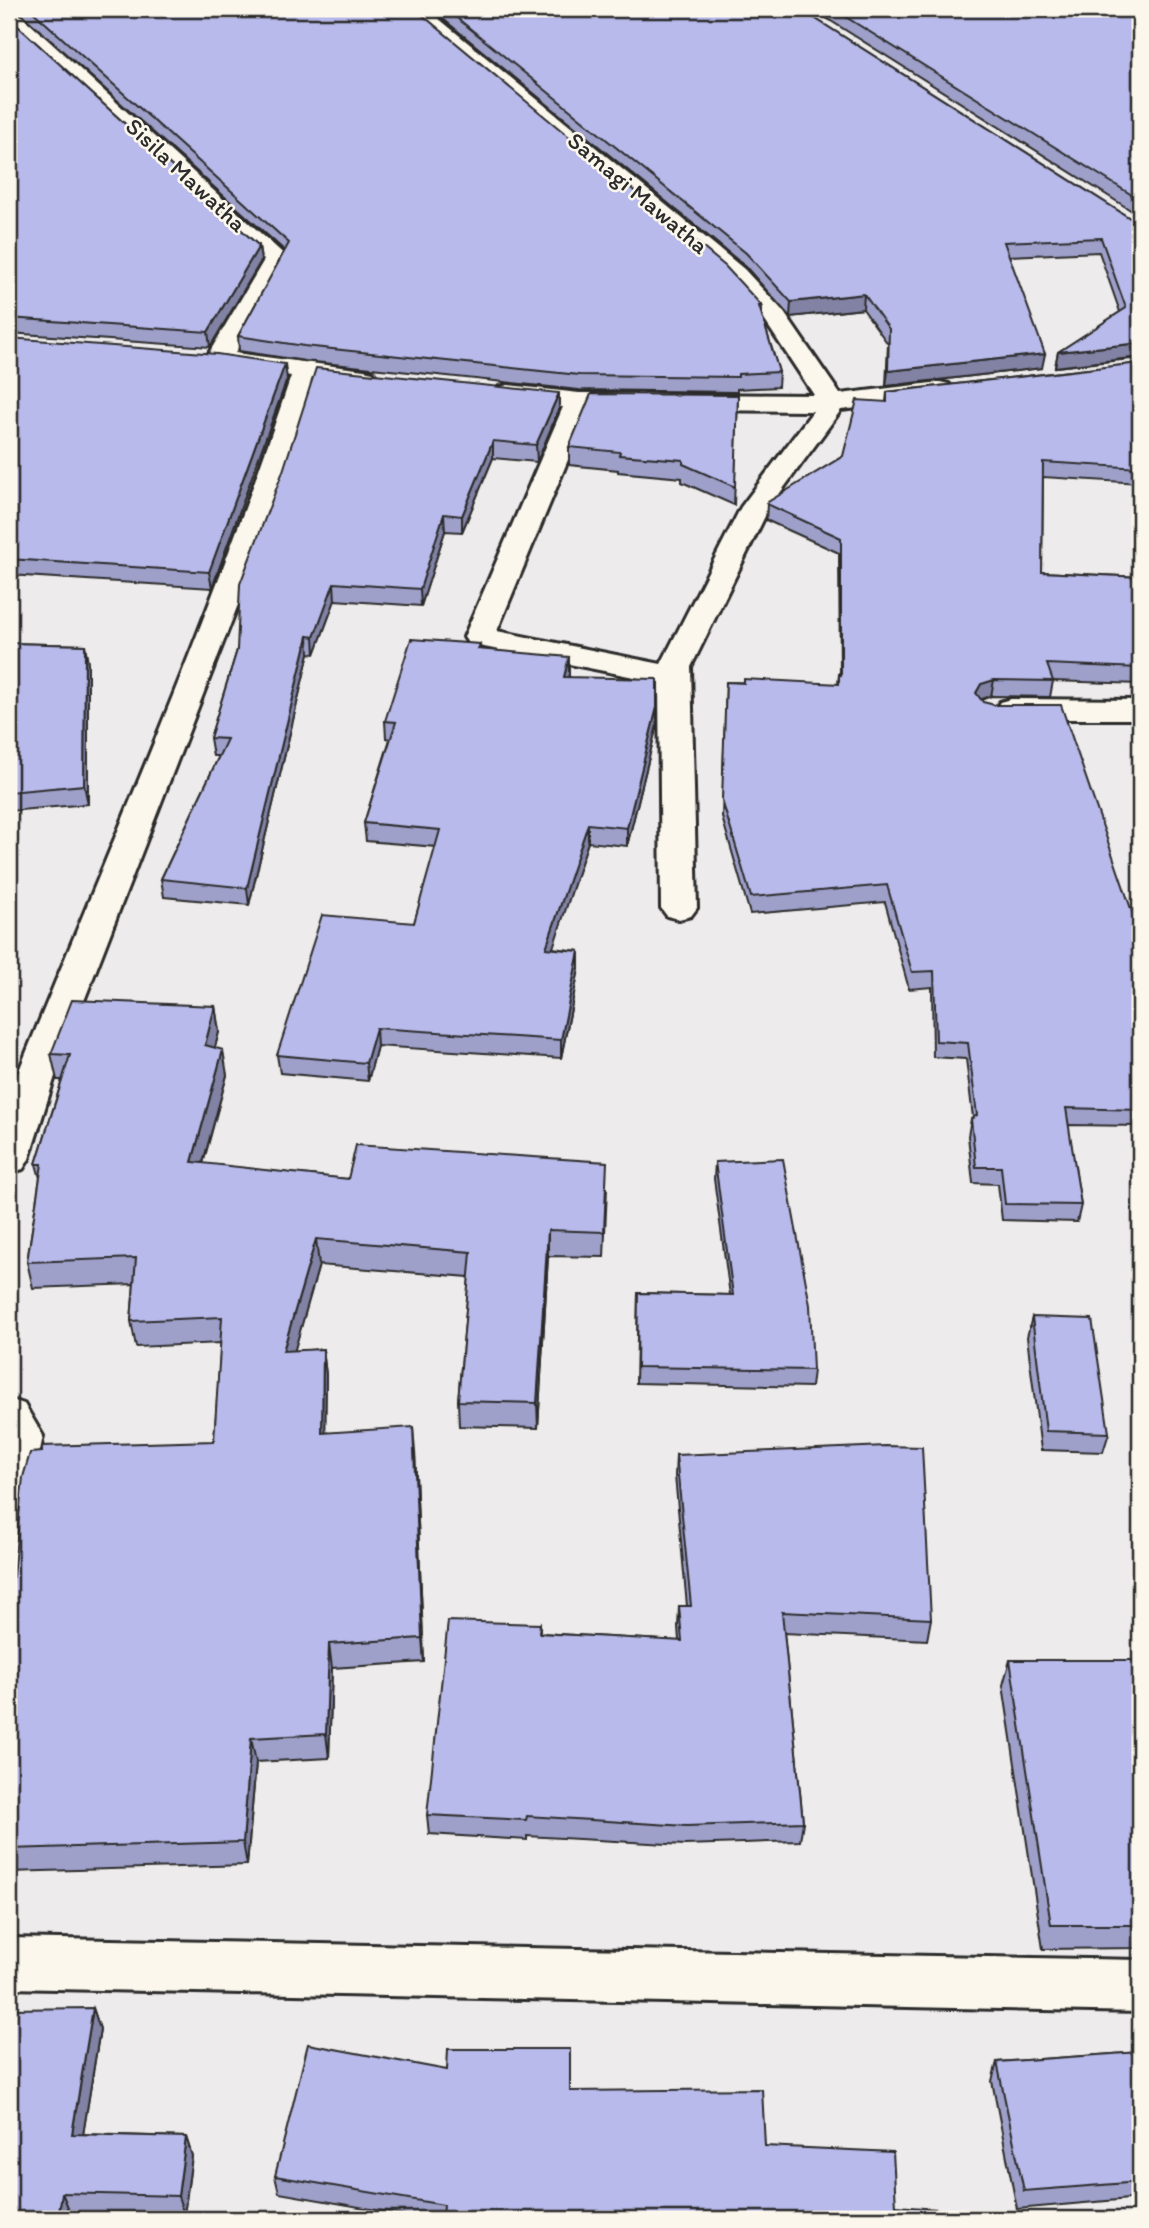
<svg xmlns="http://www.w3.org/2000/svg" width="1149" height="2228" font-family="Itim,sans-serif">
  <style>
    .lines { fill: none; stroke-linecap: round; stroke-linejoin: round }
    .street-casing { stroke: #2b2b2b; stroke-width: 6 }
    .street { fill: #fbf7ec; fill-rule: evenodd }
    .wall { fill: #9ea0ca; stroke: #2b2b2b; stroke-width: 2 }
    .shaded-wall { fill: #8182a4; stroke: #2b2b2b; stroke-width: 2 }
    .building { fill: #b8baeb; stroke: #2b2b2b; stroke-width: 2 }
    .labels { text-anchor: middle; stroke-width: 5; stroke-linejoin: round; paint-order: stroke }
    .far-street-label { font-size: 24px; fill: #2b2b2b; stroke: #fbf7ec }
  </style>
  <rect width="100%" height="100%" fill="#eeebec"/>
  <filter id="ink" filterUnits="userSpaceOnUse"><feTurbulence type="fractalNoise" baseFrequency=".0143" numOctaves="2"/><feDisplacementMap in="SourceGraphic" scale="14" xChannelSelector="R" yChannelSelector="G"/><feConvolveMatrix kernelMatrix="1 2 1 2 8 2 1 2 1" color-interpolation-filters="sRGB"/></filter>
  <g filter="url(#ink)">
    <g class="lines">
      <g class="street-casing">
        <path id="street" d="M9,9L16,11L289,259L235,353L364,370L373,372L377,378L373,384L364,386L316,379L282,487L244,589L56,1073L29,1159L23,1169L9,1173V1101L18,1073C112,842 213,613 291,376L210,363L206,358L264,260L9,26Z
          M405,9H427L744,269L783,311L840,394L940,382L949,384L953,390L949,396L940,398L841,410L769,508L691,667L697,908L691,916L679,919L667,916L661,908L659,682L479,646L468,643L464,637L563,407L499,399L495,393L499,387L508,385L579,393L814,395L765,321L726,279ZM589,409L813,411L741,507L661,664L497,631Z
          M1011,699L1140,700V719H1011L1000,716L995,709L1000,702Z
          M9,1399L24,1404L43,1436L31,1494L25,1507L9,1512Z
          M9,1938L1140,1960V2012L9,1988Z"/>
      </g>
      <use href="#street" class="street"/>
    </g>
    <path class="wall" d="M16,9H415L762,306L761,313L779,372L778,387L737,389V392L579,390L305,361L239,351L238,336L285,251Z
      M431,9H800L1133,220L1140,221V358L1055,367L1058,352L1120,312L1099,252L1009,256L1042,368L886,386L888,344L863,309L790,317L746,267Z
      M812,9H1140V216Z
      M9,18L259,246L261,261L210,347L9,333Z
      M9,338L287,379L212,588L9,575Z
      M1140,363V483L1043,477L1042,572L1140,577V684L1053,681L1050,697L991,696L981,700L1140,935V1126L1068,1125L1081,1205L1077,1222L1002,1220L998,1184L973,1183L968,1136L971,1119L973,1118L966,1059L933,1057L932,987L909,989L885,902L750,914L722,817L726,682L838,684L839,674L840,675L839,553L766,520L767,504L843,456L886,402L887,392Z
      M738,395L734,505L682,482V478L618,472V470L569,465V447Z
      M559,409L537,462L493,458L462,532L445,531L421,606L335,600L315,654L309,653L249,905L164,897L161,879L219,756H213L210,738L237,650L283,471Z
      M9,643L85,645L88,664V804L9,811Z
      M480,644V649L569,674V677L657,707V725L627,846L588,842L552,948L579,951V969L561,1058L377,1046L368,1081L280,1073L277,1055L414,923L436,847L366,841L364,823L390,739L386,738L385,721Z
      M215,1006L219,1032L215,1047L227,1075L203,1164L348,1179L607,1188L604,1257L548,1256L538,1428L459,1426L458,1401L469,1277L319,1265L294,1351L323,1349L326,1375L325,1432L415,1452L424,1662L332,1668L329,1758L256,1762L247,1865L9,1872V1616L214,1441L221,1343L136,1347L131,1321L134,1284L33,1288L27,1262L40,1178L36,1164L62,1080H57L51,1054Z
      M715,1162L813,1370L811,1387L636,1383L638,1293L730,1295L714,1179Z
      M1032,1317L1109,1433L1103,1452L1041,1450L1027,1337Z
      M676,1455L931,1619L927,1640L784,1633L803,1822L800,1841L685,1845L527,1836V1840L429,1834L427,1815L540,1624V1633L679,1641L678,1627L679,1606H687L675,1476Z
      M1010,1660H1140V1948L1043,1949L1003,1685Z
      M93,2008L100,2029L83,2134L186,2137L192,2156L184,2215L70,2212L9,2219Z
      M1140,2052V2198L1017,2209L992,2081L997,2062Z
      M447,2070L570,2091L765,2146L896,2206L938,2219H428L279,2193L275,2176Z"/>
    <path class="shaded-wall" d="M259,246L261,261L210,347L208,332Z
      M864,294L863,309L790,317L791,302Z
      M1140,343V357L1055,367L1058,352Z
      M1045,354L1042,368L886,386L888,371Z
      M285,364L287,379L212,588L209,572Z
      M559,393V409L537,462L536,445Z
      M493,441V458L462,532V516Z
      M444,514L445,531L421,606L420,589Z
      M334,583L335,600L315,654L314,637Z
      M308,636L309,653L249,905L247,888Z
      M85,645L88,664V804L84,785Z
      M569,657V674L564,694V677Z
      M994,680L991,696L979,700L976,693L981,684Z
      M657,707V725L627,846V828Z
      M588,824V842L547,966L546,948Z
      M579,951V969L561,1058V1040Z
      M215,1006L219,1032L209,1070L205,1045Z
      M376,1028L377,1046L368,1081L366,1063Z
      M223,1050L227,1075L196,1188L192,1162Z
      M548,1230V1256L538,1428L537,1403Z
      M316,1239L319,1265L287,1377L283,1351Z
      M323,1349L326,1375L325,1458L322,1433Z
      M413,1427L415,1452L424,1662L422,1638Z
      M329,1644L332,1668L329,1758L326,1734Z
      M251,1738L256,1762L247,1865L243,1842Z
      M93,2008L100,2029L80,2154L72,2134Z
      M186,2137L192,2156L184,2215L178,2196Z
      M62,2193L70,2212L69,2219H58Z"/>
    <path class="building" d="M30,9H415L725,266L762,306H759L779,372L738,374V377L579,375L304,346L238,336L289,243Z
      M446,9H800L1133,220L1140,221V343L1058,352L1126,308L1101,238L1004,242L1045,354L888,371L889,329L864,294L791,302L746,253Z
      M833,9H1140V200Z
      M9,18L259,246L208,332L9,318Z
      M9,338L217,354L285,364L209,572L9,559Z
      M1140,363V468L1043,462L1042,572L1140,577V668L1047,664L1053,681L994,680L981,684L976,693L983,702L995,705H1061L1140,935V1110L1066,1108L1081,1205L1005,1204L1001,1167H976L971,1119L977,1115L968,1043L936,1041L934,971L912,972L887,885L751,897L722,800L726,682L744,683V679L839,684V674L841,675V538L767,504L768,502L843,456L857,400L887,402V392Z
      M316,368L559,393L536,445L493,441L462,516L444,514L420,589L334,583L314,637L308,636L247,888L161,879L227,739L210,738L237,650L240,584L283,471Z
      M591,394L738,395L735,487L683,464V460L619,455L620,452L569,447Z
      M411,639L480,644L478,649L569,657L564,677L657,679V707L627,828L588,824L546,948L579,951L561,1040L376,1028L366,1063L277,1055L322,915L414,923L440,830L364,823L396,722L385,721Z
      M9,643L85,645L84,785L9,792Z
      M72,1000L215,1006L205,1045L223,1050L192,1162L348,1179L356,1145L607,1162L604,1232L548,1230L537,1403L458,1401L471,1252L316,1239L283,1351L323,1349L322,1433L413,1427L422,1638L329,1644L326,1734L251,1738L243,1842L9,1849V1616L23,1477L30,1453L42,1452V1446L214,1441L222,1317L131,1321L136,1258L27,1262L42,1164H36L70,1055L51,1054Z
      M783,1159L810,1305L813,1370L637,1367L638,1293L733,1295L715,1162Z
      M1032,1317L1092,1319L1109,1433L1046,1431Z
      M886,1446L922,1447L931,1619L782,1612L803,1822L687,1826L527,1816L526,1820L427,1815L448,1621L540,1624L539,1633L682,1641L679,1606H691L676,1455Z
      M1010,1660H1140V1925H1051Z
      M93,2008L72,2134L186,2137L178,2196L62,2193L58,2219H9V2009Z
      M308,2044L447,2070L448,2049H570V2091L762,2089L765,2146L893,2152L896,2206L937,2209L938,2219H610V2217L443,2219L444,2205L275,2176Z
      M1140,2052V2182L1024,2191L997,2062Z"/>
  </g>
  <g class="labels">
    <g class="far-street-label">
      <text transform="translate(186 175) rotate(43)" y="8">Sisila Mawatha</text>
      <text transform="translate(638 193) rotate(40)" y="8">Samagi Mawatha</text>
    </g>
  </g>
  <rect width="1149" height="2228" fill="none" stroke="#fbf7ec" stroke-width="35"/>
  <rect x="18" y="18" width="1114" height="2193" fill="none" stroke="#2b2b2b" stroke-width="2.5" filter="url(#ink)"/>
</svg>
